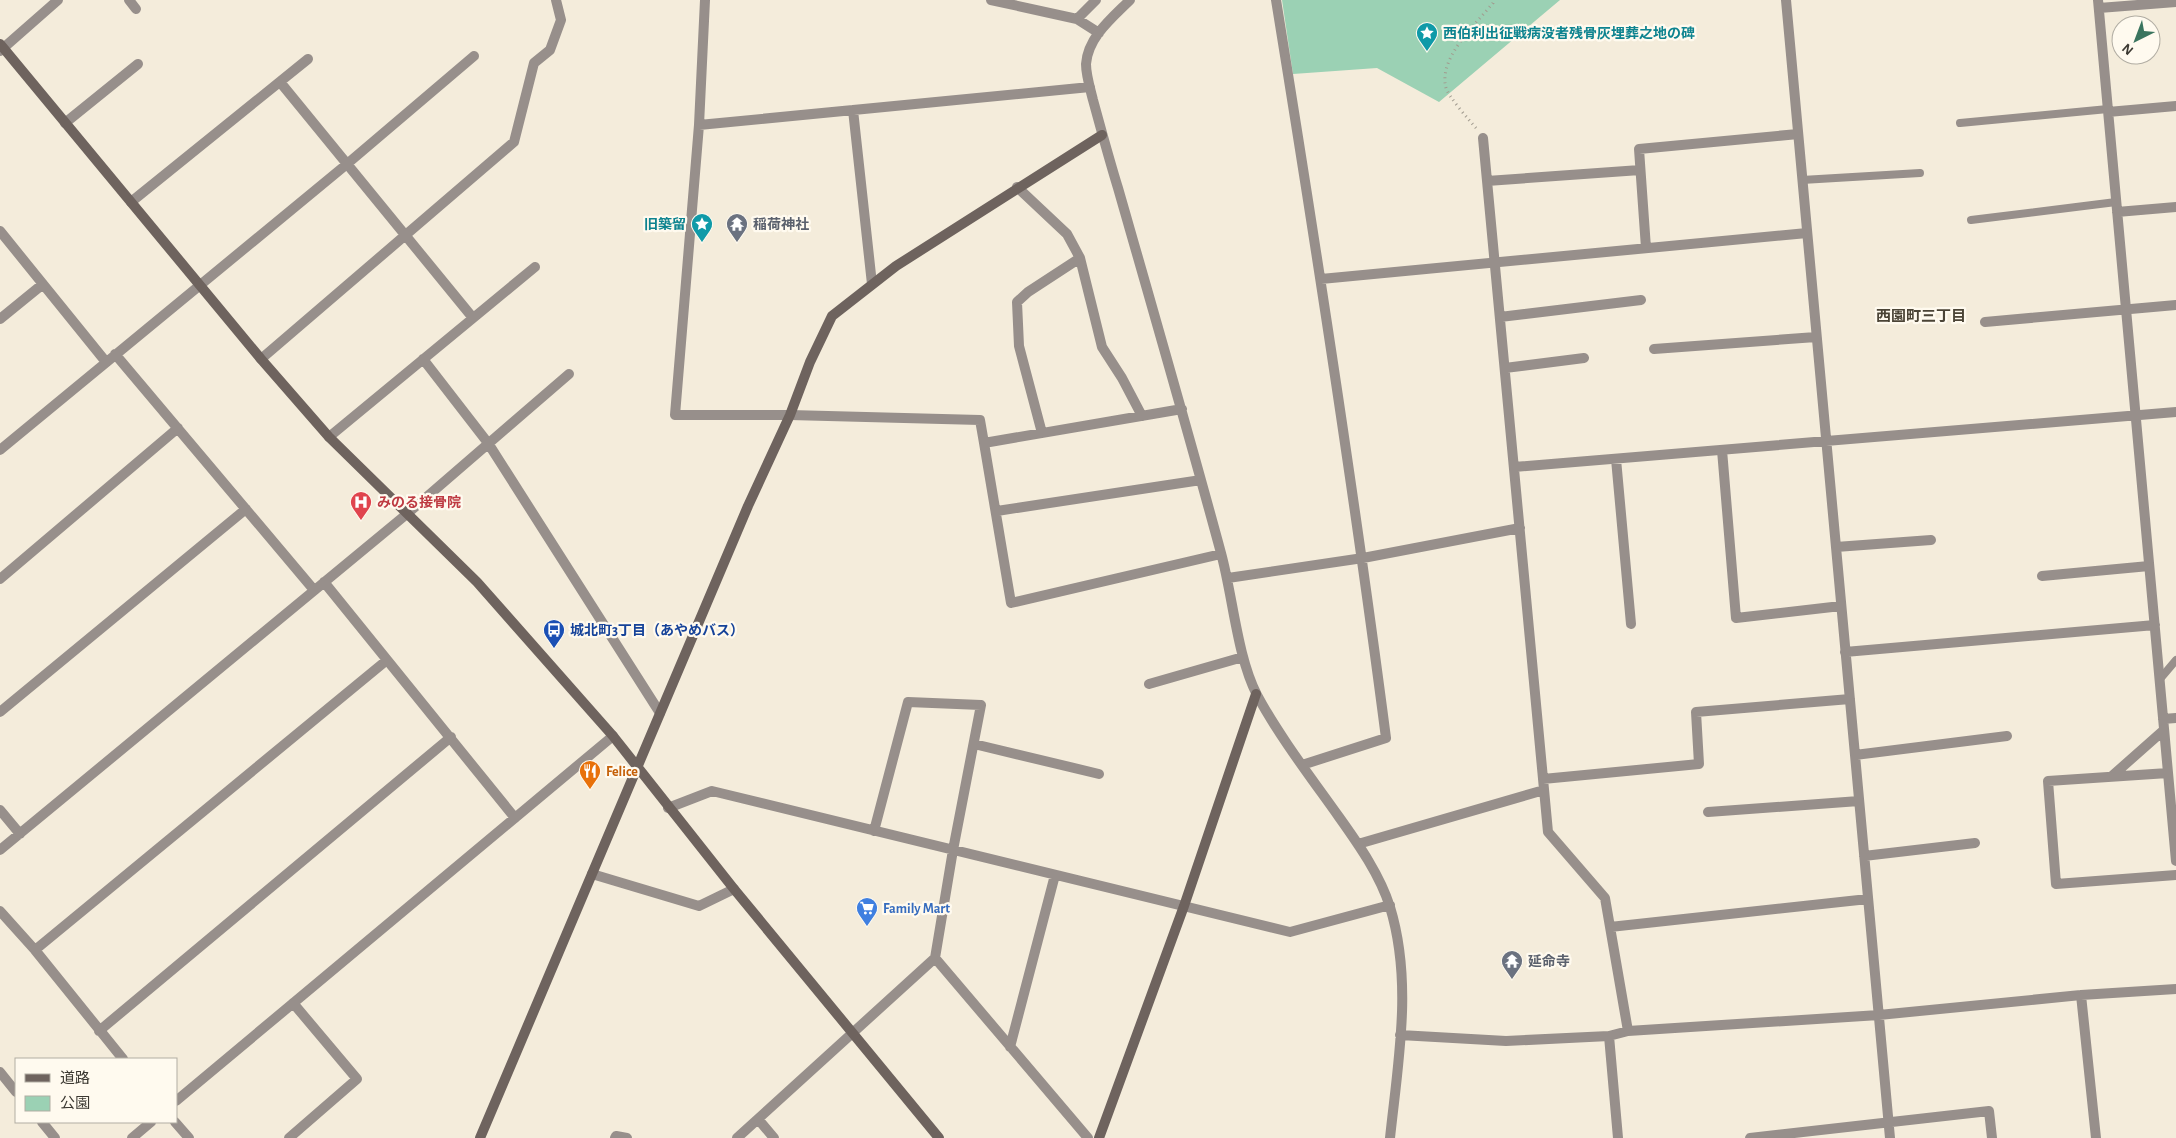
<svg xmlns="http://www.w3.org/2000/svg" width="2176" height="1138" font-family="'Alegreya Sans','Noto Sans JP',sans-serif">
  <style>
    .green { fill: #9bd1b4 }
    .lines { fill: none; stroke-linecap: round; stroke-linejoin: round }
    .path { stroke: #a19b8f; stroke-width: 3; stroke-dasharray: 1 4; stroke-linecap: butt }
    .lane { stroke: #978f8b; stroke-width: 8 }
    .street { stroke: #978f8b; stroke-width: 10 }
    .secondary { stroke: #6e635e; stroke-width: 10 }
    .labels { text-anchor: middle; stroke-width: 4.5; stroke-linejoin: round; paint-order: stroke }
    .culture-label { font-size: 14px; font-weight: bold; fill: #0d838f; stroke: #fffaef; text-anchor: start }
    .worship-label { font-size: 14px; font-weight: bold; fill: #5b616d; stroke: #fffaef; text-anchor: start }
    .health-label { font-size: 14px; font-weight: bold; fill: #be3a42; stroke: #fffaef; text-anchor: start }
    .transit-label { font-size: 14px; font-weight: bold; fill: #164399; stroke: #fffaef; text-anchor: start }
    .food-label { font-size: 14px; font-weight: bold; fill: #c56008; stroke: #fffaef; text-anchor: start }
    .shop-label { font-size: 14px; font-weight: bold; fill: #366cbe; stroke: #fffaef; text-anchor: start }
    .neighbourhood-label { font-size: 15px; font-weight: bold; fill: #4b4436; stroke: #fffaef }
  </style>
  <rect width="100%" height="100%" fill="#f4ecdb"/>
  <path class="green" d="M1282,0H1560L1439,102L1377,68L1293,74Z"/>
  <g class="lines">
    <path class="path" d="M1476,128C1469,120 1448,96 1446,88C1438,58 1475,25 1493,3V0"/>
    <path class="lane" d="M1960,123L2108,109
      M1802,180L1920,173
      M1971,220L2116,202
      M2160,679L2176,660"/>
    <path class="street" d="M129,0L136,9
      M705,0L699,125L675,415H790L980,420L984,443L1182,409
      M991,0L1077,19L1099,33
      M1130,0C1112,18 1088,37 1086,64C1086,75 1090,88 1093,100C1101,129 1109,159 1118,188C1153,310 1188,431 1221,553C1233,597 1237,656 1257,695C1279,736 1312,779 1339,817C1359,845 1380,875 1390,907C1413,982 1398,1062 1390,1138
      M1276,0C1316,246 1354,491 1386,738L1302,765
      M1786,0L1890,1138
      M2098,0L2176,861
      M2099,8L2176,2
      M1077,19L1096,0
      M0,51L58,0
      M280,82L473,318
      M853,110L872,284
      M2108,112L2176,106
      M65,123L138,64
      M699,125L1090,87
      M1483,138L1548,832L1605,898L1628,1031
      M1487,181L1640,170
      M1017,187L1067,234L1080,258L1102,347L1122,378L1142,416
      M131,202L308,59
      M2117,212L2176,207
      M0,231L106,362
      M1646,248L1639,149L1798,134
      M1321,279L1807,233
      M1500,317L1641,300
      M0,319L43,284
      M1985,322L2176,305
      M1654,349L1816,337
      M115,354L314,590
      M261,359L514,142L534,63L550,50L561,20L556,0
      M423,359L488,443L660,713
      M1505,368L1584,358
      M1042,433L1019,346L1017,302L1028,292L1080,258
      M329,437L535,267
      M984,443L1011,603L1221,554
      M0,450L347,164L474,56
      M1722,450L1736,618L1841,606
      M1616,459L1631,624
      M1514,467L2176,412
      M997,511L1201,480
      M1836,547L1931,540
      M2042,576L2149,566
      M1228,578L1363,558L1520,528
      M0,579L178,428
      M324,582L515,818
      M1845,652L2155,625
      M1149,684L1243,657
      M0,712L246,509
      M2163,719L2176,718
      M974,744L1099,774
      M1855,755L2007,736
      M2168,773L2048,781L2056,884L2176,875
      M2112,776L2164,730
      M1543,779L1699,764L1696,712L1850,699
      M668,808L712,791L1290,932L1390,905
      M0,810L20,834
      M1708,812L1859,801
      M1358,844L1544,790
      M0,850L408,513L569,374
      M1864,856L1975,843
      M592,874L699,906L734,889
      M0,911L35,950L123,1059
      M1610,927L1868,899
      M35,950L387,660
      M935,958L1088,1138
      M2081,995L2096,1138
      M99,1031L451,737
      M1400,1035L1506,1041L1609,1036L1628,1031L1879,1015L2081,995L2176,989
      M1609,1036L1618,1138
      M1010,1047L1055,875
      M0,1072L16,1092
      M176,1101L613,736
      M758,1119L774,1138
      M42,1122L55,1138
      M175,1122L189,1138
      M132,1138L151,1122
      M289,1138L357,1079L293,1003
      M615,1138L616,1136L627,1138
      M737,1138L935,958L953,850L981,705L908,702L874,831
      M1750,1138L1989,1111L1992,1138"/>
    <path class="secondary" d="M0,44L261,359L329,437L477,582L613,736L734,889L939,1138
      M480,1138L748,506L790,415L810,362L832,316L896,266L1102,135
      M1099,1138L1184,906L1256,694"/>
  </g>
  <defs>
    <g id="sight-pin" transform="scale(1.125)"><path d="M0 17L-7.5 6A9.5 9.5 0 1 1 7.5 6Z" fill="#0f9aa8" stroke="#fffaef"/><path d="M0-6L1.8-2.2L6-1.7L2.9 1.2L3.7 5.4L0 3.3L-3.7 5.4L-2.9 1.2L-6-1.7L-1.8-2.2Z" fill="#fff"/></g>
    <g id="temple-pin" transform="scale(1.125)"><path d="M0 17L-7.5 6A9.5 9.5 0 1 1 7.5 6Z" fill="#6b7280" stroke="#fffaef"/><path d="M0-6L5-2H3V0L6.5 2.5H4V6H1.5V3h-3V6H-4V2.5H-6.5L-3 0V-2H-5Z" fill="#fff"/></g>
    <g id="hospital-pin" transform="scale(1.125)"><path d="M0 17L-7.5 6A9.5 9.5 0 1 1 7.5 6Z" fill="#e0444e" stroke="#fffaef"/><path d="M-5-5h3v3.5h4V-5h3V5h-3V1.5h-4V5h-3Z" fill="#fff"/></g>
    <g id="bus-pin" transform="scale(1.125)"><path d="M0 17L-7.5 6A9.5 9.5 0 1 1 7.5 6Z" fill="#1a4fb4" stroke="#fffaef"/><path d="M-5-6H5V4H4V6H2V4H-2V6H-4V4H-5ZM-3.5-4V0h7V-4ZM-3.5 1.2v1.5H-2V1.2ZM2 1.2v1.5H3.5V1.2Z" fill="#fff"/></g>
    <g id="restaurant-pin" transform="scale(1.125)"><path d="M0 17L-7.5 6A9.5 9.5 0 1 1 7.5 6Z" fill="#e8710a" stroke="#fffaef"/><path d="M-5-6h1v4h1v-4h1v4h1v-4h1v5L-1.5 .5V6h-2V.5L-5-1ZM5-6V6H3V1.5H1.5Q1.5-4 5-6Z" fill="#fff"/></g>
    <g id="supermarket-pin" transform="scale(1.125)"><path d="M0 17L-7.5 6A9.5 9.5 0 1 1 7.5 6Z" fill="#3f7fe0" stroke="#fffaef"/><path d="M-6-5.5h2.5l.6 2H6L4.5 2H-2.5L-4.4-4H-6ZM-1.5 3.2a1.3 1.3 0 1 0 .1 0ZM3 3.2a1.3 1.3 0 1 0 .1 0Z" fill="#fff"/></g>
  </defs>
  <g fill-rule="evenodd">
    <use href="#sight-pin" x="1427" y="33"/>
    <use href="#sight-pin" x="702" y="224"/>
    <use href="#temple-pin" x="737" y="224"/>
    <use href="#hospital-pin" x="361" y="502"/>
    <use href="#bus-pin" x="554" y="630"/>
    <use href="#restaurant-pin" x="590" y="771"/>
    <use href="#supermarket-pin" x="867" y="908"/>
    <use href="#temple-pin" x="1512" y="961"/>
  </g>
  <g class="labels">
    <g class="culture-label">
      <text x="1443" y="38">西伯利出征戦病没者残骨灰埋葬之地の碑</text>
      <text x="686" y="229" text-anchor="end">旧築留</text>
    </g>
    <g class="worship-label">
      <text x="753" y="229">稲荷神社</text>
      <text x="1528" y="966">延命寺</text>
    </g>
    <g class="health-label">
      <text x="377" y="507">みのる接骨院</text>
    </g>
    <g class="transit-label">
      <text x="570" y="635">城北町3丁目（あやめバス）</text>
    </g>
    <g class="food-label">
      <text x="606" y="776">Felice</text>
    </g>
    <g class="shop-label">
      <text x="883" y="913">Family Mart</text>
    </g>
    <g class="neighbourhood-label">
      <text x="1921" y="321">西園町三丁目</text>
    </g>
  </g>
  <rect x="15" y="1058" width="162" height="65" fill="#fffaef" stroke="#b1ada3"/>
  <rect x="25" y="1074" width="25" height="8" fill="#6e635e" stroke="#b1ada3"/>
  <text x="60" y="1083" font-size="15" fill="#3c3932">道路</text>
  <rect x="25" y="1096" width="25" height="15" fill="#9bd1b4" stroke="#b1ada3"/>
  <text x="60" y="1108" font-size="15" fill="#3c3932">公園</text>
  <g transform="translate(2136 40) rotate(222)"><circle r="24" fill="#fffaef" stroke="#b1ada3"/>
  <path d="M0-4L9 19L0 12L-9 19Z" fill="#3a745e"/>
  <text y="-8" font-size="14" font-weight="bold" text-anchor="middle" fill="#3c3932">N</text>
  </g>
</svg>
